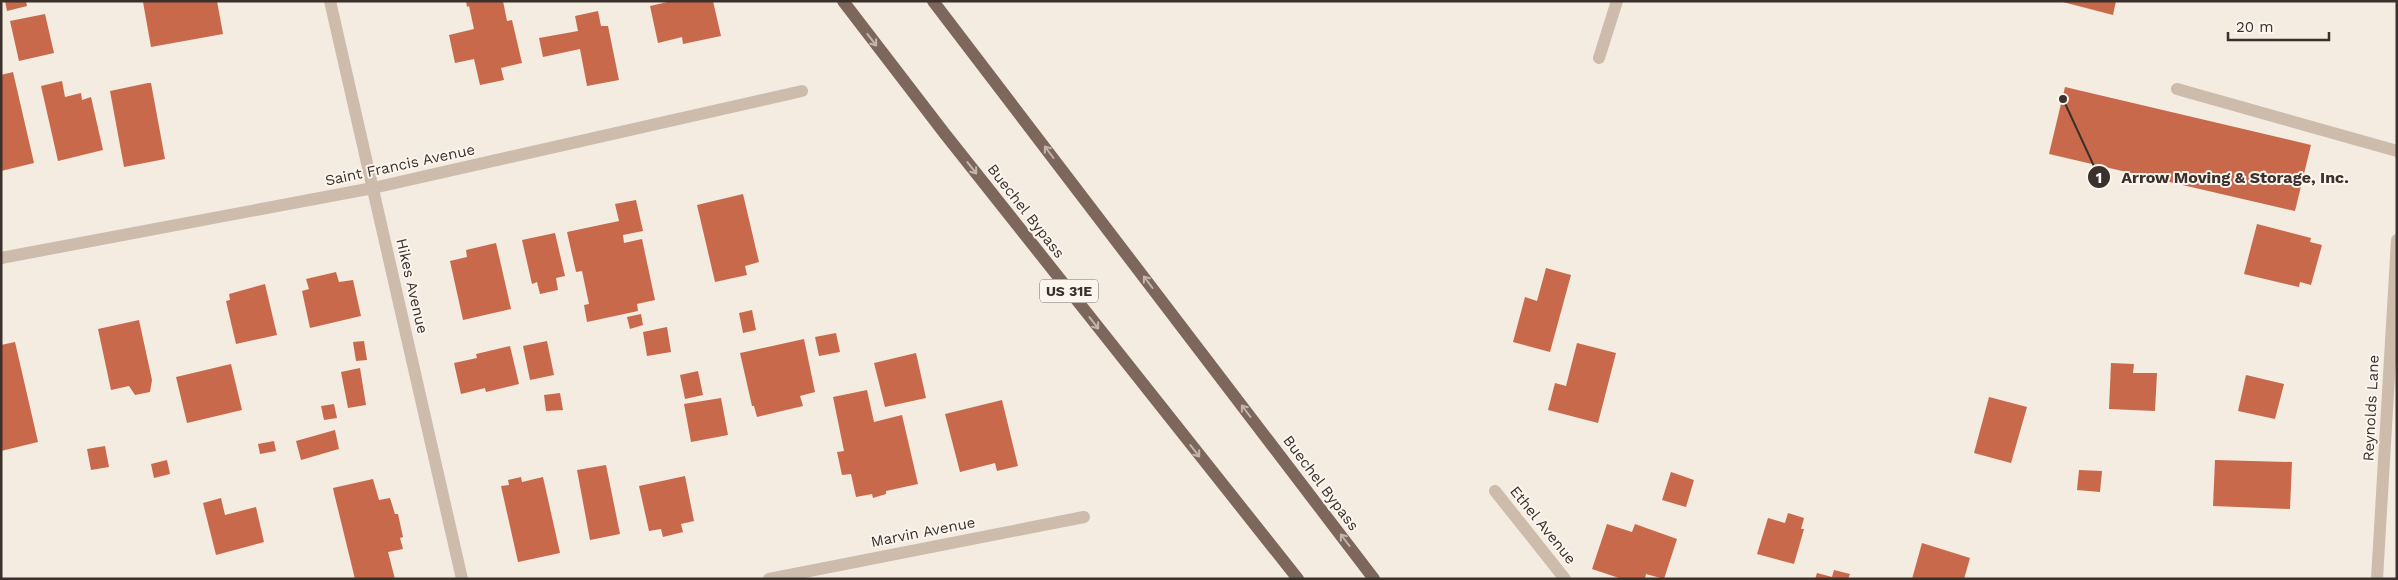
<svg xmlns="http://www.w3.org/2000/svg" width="2398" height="580" font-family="'Work Sans',sans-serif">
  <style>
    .building { fill: #c8694b }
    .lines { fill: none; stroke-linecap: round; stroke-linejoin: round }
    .minor { stroke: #cdbbac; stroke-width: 12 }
    .major { stroke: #7d675c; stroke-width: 12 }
    .oneway { stroke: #c2b5ac }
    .labels { text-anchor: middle; stroke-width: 4; stroke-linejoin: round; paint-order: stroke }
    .shield { fill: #fbf5ee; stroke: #756b66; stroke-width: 1 }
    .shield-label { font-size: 14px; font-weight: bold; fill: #3b302b }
    .street-label { font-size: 15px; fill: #3b302b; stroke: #fbf5ee }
    .leader { fill: none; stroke: #3b302b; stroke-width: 2 }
    .callout-dot { fill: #3b302b; stroke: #fbf5ee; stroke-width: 2 }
    .mark-label { font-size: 15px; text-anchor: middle; font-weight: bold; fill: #fff }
    .callout-label { font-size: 16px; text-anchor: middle; font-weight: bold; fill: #3b302b; stroke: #fbf5ee; stroke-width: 4; stroke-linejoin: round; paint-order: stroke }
  </style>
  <rect width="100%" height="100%" fill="#f4ebe1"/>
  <path class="building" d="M5,1H26L27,6L7,11Z
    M217,1L223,34L151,47L143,2Z
    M466,1H503L507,21L512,20L522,63L501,68L504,80L480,85L474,59L455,63L449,35L474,29L469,6L467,7Z
    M672,1H713L721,36L683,44L682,37L658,43L650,6Z
    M2059,1H2116L2113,15Z
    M598,11L601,26H608L619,80L587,86L580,49L543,57L539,38L578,31L575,16Z
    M45,14L54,53L19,61L10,21Z
    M13,72L34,163L1,171V75Z
    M62,81L65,97L81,93L82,100L91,97L103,150L58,161L41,86Z
    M148,83H151L165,159L124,167L110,91Z
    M2065,87L2311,145L2295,211L2049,154Z
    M743,194L759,262L745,266L747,275L715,282L697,205Z
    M636,200L643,231L623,235L624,243L642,239L655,300L637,304L638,311L587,322L584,305L589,304L582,271L576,272L567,232L619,221L615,204Z
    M2257,224L2311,238L2310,242L2322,245L2311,285L2300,282L2299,287L2244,274Z
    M555,233L565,276L556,278L558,290L540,294L537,282L532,284L522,240Z
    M496,243L511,309L463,320L450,261L467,257L466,250Z
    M1546,268L1571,275L1550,352L1513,342L1525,297L1537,301Z
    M336,272L339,282L353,280L361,316L310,328L302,291L309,289L306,279Z
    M265,284L277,335L236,344L226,301L230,300L229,294Z
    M752,310L756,330L743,333L739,313Z
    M641,314L643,325L630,329L627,317Z
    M139,320L152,380L150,392L135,395L129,386L111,390L98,329Z
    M667,327L671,352L647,356L643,332Z
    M836,333L840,352L819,356L815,337Z
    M804,339L815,392L800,396L803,406L757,417L754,406H752L740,353Z
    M364,341L367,360L356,361L353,342Z
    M547,341L554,375L530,380L523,346Z
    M15,342L38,442L1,451V345Z
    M1577,343L1616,353L1598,423L1548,410L1555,383L1566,386Z
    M510,346L519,384L486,392L485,388L461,394L454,363L477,358L476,354Z
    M916,353L926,398L885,407L874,363Z
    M2111,363L2134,364L2133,373H2157L2155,411L2109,409Z
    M231,364L242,410L187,423L176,377Z
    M360,368L366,405L348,408L341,372Z
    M698,371L703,395L685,399L680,375Z
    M2246,375L2284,384L2275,419L2238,411Z
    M867,390L874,422L902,415L918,484L886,491V494L873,498L872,494L856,497L851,474L842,475L837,452L844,451L833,397Z
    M560,393L563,410L546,411L544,395Z
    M1989,397L2027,407L2011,463L1974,453Z
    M721,398L728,435L691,442L684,404Z
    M1002,400L1018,466L997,471L995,463L960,472L945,414Z
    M334,404L337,418L324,420L321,406Z
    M335,430L339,449L301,460L296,441Z
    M274,441L276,451L260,454L258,444Z
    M105,446L109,467L91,470L87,449Z
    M167,460L170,474L154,478L151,464Z
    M2215,460L2292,462L2290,509L2213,506Z
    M606,465L620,534L590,540L577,470Z
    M2079,470L2102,471L2100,492L2077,490Z
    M1671,472L1694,480L1686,507L1662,500Z
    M685,476L694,521L681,524L683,532L663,537L661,529L649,531L639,486Z
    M521,477L522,482L543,477L560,553L518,562L501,486L509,485L508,480Z
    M373,479L379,500L390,498L395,514H398L403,537L400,538L403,549L388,552L395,579H355L334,493L333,488Z
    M221,498L225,515L256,507L264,542L216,555L203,503Z
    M1788,513L1804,518L1801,529H1804L1794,564L1757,554L1768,518L1785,523Z
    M1607,524L1632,532L1635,524L1677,539L1664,579L1646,574L1645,579H1622L1592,569Z
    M1922,543L1970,558L1964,579H1912Z
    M1834,570L1850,574L1848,579H1815L1817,573L1832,577Z"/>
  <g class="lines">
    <path class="minor" d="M330,1L462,579
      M1599,58L1617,1
      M2177,89L2397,151
      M1,258L373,188L802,91
      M1495,491L1565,579
      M769,579L1084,517
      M2377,579L2397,240"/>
    <path class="major" d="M843,1L945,134L1298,579
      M933,1L1374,579"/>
  </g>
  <defs><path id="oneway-shaft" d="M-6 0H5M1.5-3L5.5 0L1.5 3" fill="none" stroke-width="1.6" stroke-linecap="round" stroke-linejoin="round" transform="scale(1.25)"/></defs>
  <g class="oneway">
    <use href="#oneway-shaft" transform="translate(872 40) rotate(52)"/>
    <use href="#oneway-shaft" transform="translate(1049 152) rotate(-127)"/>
    <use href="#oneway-shaft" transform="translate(972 168) rotate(52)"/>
    <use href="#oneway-shaft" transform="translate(1148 282) rotate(-127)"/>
    <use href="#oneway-shaft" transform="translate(1094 323) rotate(52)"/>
    <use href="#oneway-shaft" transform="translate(1246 411) rotate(-127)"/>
    <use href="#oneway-shaft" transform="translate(1195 451) rotate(52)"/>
    <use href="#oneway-shaft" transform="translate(1345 540) rotate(-127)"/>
  </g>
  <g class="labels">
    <rect class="shield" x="1040" y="279.5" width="58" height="23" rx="4"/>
    <g class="shield-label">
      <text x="1069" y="296">US 31E</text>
    </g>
    <g class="street-label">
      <text transform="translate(400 165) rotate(-12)" y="5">Saint Francis Avenue</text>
      <text transform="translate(1026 211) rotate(52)" y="5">Buechel Bypass</text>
      <text transform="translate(412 286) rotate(77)" y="5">Hikes Avenue</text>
      <text transform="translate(2371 408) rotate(-87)" y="5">Reynolds Lane</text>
      <text transform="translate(1321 483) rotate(53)" y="5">Buechel Bypass</text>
      <text transform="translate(1543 525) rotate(51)" y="5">Ethel Avenue</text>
      <text transform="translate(923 532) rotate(-11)" y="5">Marvin Avenue</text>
    </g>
  </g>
  <path class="leader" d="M2063 99L2099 177"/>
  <g class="callout-dot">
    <circle cx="2063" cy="99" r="5"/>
    <circle cx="2099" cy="177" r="12"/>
  </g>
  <g class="mark-label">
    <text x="2099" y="183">1</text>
  </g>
  <g class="callout-label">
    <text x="2235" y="183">Arrow Moving &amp; Storage, Inc.</text>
  </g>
  <rect width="2398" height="580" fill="none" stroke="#3b302b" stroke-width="5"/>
  <path d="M2228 32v8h101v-8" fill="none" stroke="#3b302b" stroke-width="2.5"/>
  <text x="2236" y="32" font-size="15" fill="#3b302b" stroke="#fbf5ee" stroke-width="4" paint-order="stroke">20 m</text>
</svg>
